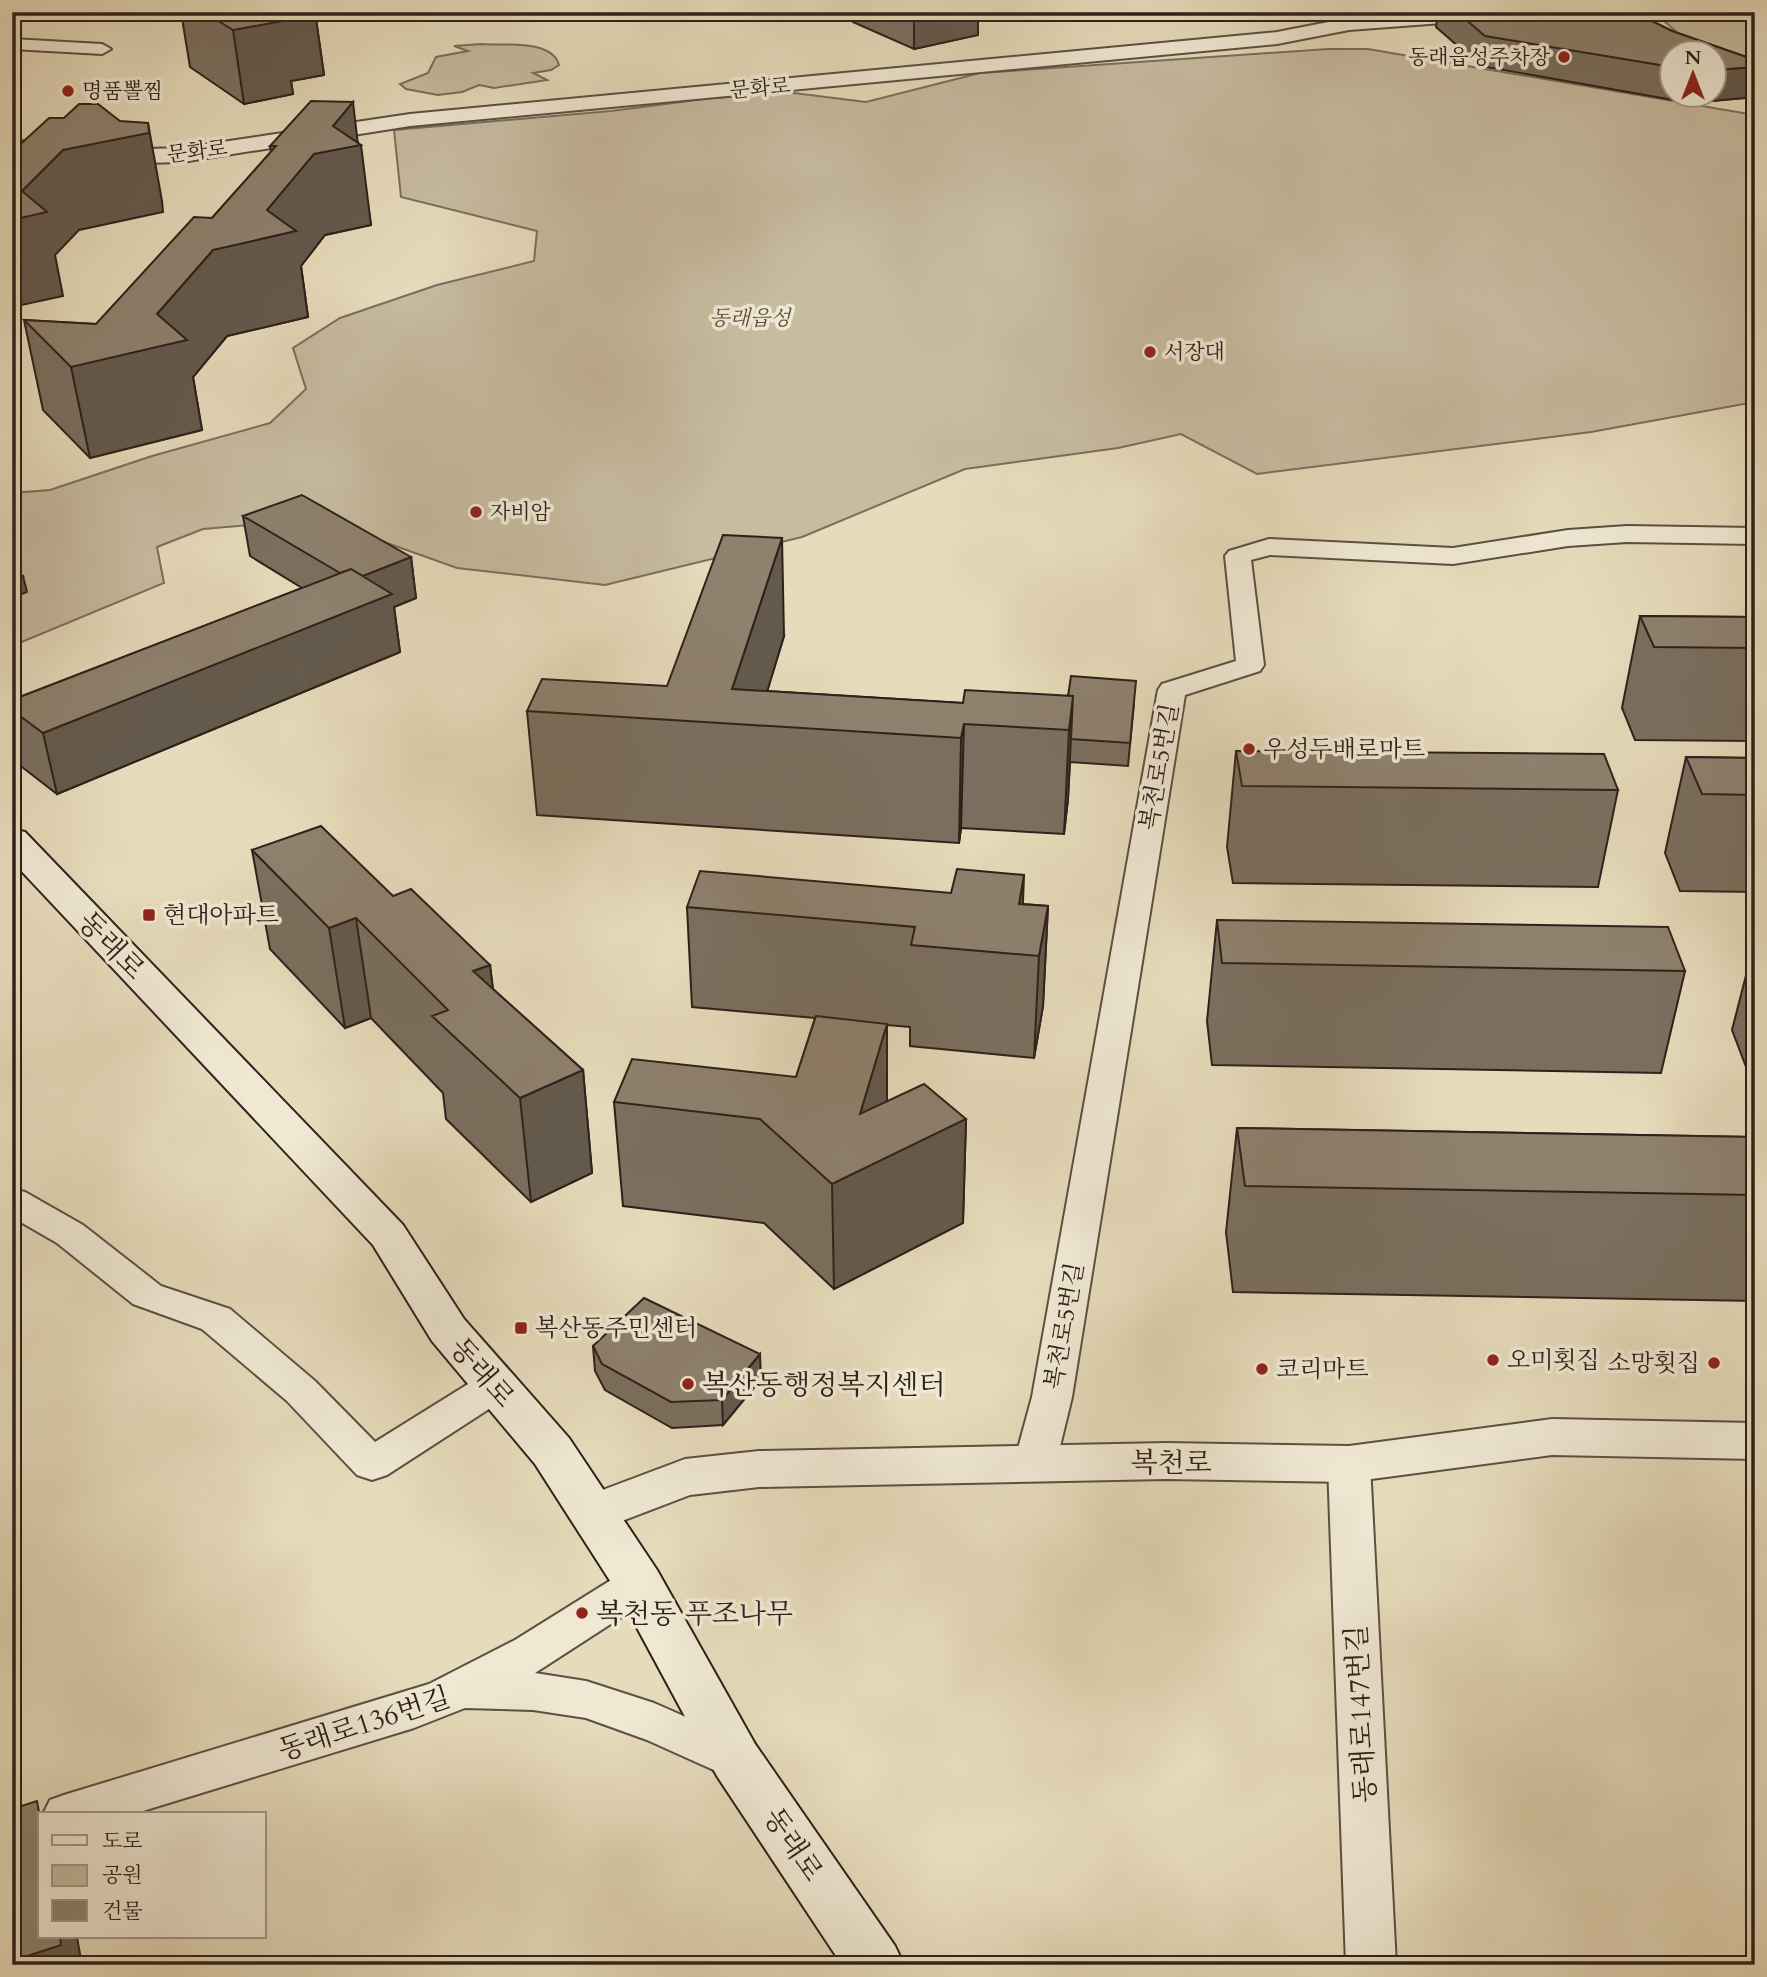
<svg xmlns="http://www.w3.org/2000/svg" width="1767" height="1977" font-family="Cardo,'Noto Serif KR',serif">
  <style>
    .green { fill: #c7bba0; stroke: #7b6e5d; stroke-width: 2 }
    .lines { fill: none; stroke-linecap: round; stroke-linejoin: round }
    .minor-casing { stroke: #5d4f42; stroke-width: 4 }
    .tertiary-casing { stroke: #5d4f42; stroke-width: 4 }
    .secondary-casing { stroke: #2f201a; stroke-width: 4 }
    .minor { fill: #efe8d3; fill-rule: evenodd }
    .tertiary { fill: #efe8d3; fill-rule: evenodd }
    .secondary { fill: #efe8d3; fill-rule: evenodd }
    .wall { fill: #7a6f5f; stroke: #2f201a; stroke-width: 2; fill-rule: evenodd }
    .shaded-wall { fill: #635a4d; stroke: #2f201a; stroke-width: 2 }
    .building { fill: #8e816e; stroke: #2f201a; stroke-width: 2 }
    .poi-dot { fill: #8f2418; stroke: #efe8d3; stroke-width: 2.5 }
    .labels { text-anchor: middle; stroke-width: 7; stroke-linejoin: round; paint-order: stroke }
    .far-poi-label { font-size: 21px; fill: #2f201a; stroke: #efe8d3; text-anchor: start }
    .far-street-label { font-size: 21px; fill: #2f201a; stroke: #efe8d3 }
    .far-park-label { font-size: 21px; font-style: italic; fill: #5d4e42; stroke: #efe8d3 }
    .poi-label { font-size: 24px; fill: #2f201a; stroke: #efe8d3; text-anchor: start }
    .street-label { font-size: 24px; fill: #2f201a; stroke: #efe8d3 }
    .near-street-label { font-size: 28px; fill: #2f201a; stroke: #efe8d3 }
    .near-poi-label { font-size: 28px; fill: #2f201a; stroke: #efe8d3; text-anchor: start }
  </style>
  <rect width="100%" height="100%" fill="#e6dbbb"/>
  <filter id="stains"><feTurbulence type="fractalNoise" baseFrequency=".00286" numOctaves="4"/><feColorMatrix values="0 0 0 0 .2 0 0 0 0 .09 0 0 0 0 .02 0 0 0 .5 -.17"/></filter>
  <radialGradient id="worn" r=".72"><stop offset=".6" stop-color="#630" stop-opacity="0"/><stop offset="1" stop-color="#630" stop-opacity=".3"/></radialGradient>
  <path class="green" d="M1654,12H1755V93L1714,52H1699Z
    M482,44C504,46 552,39 559,65L551,70L533,73L547,80L494,88L479,85L462,92L438,95L406,89L400,84L428,73L436,57L468,51L454,46Z
    M1328,49H1368L1755,115V402L1591,432L1257,474L1181,434L1118,448L965,469L802,537L605,585L457,568L320,519L203,529L157,547L164,583L12,646V493L50,490L152,456L270,423L306,389L293,348L340,318L437,285L534,261L537,231L401,197L394,130L611,111L712,98L794,93L866,102L980,73Z"/>
  <g class="lines">
    <g class="minor-casing">
      <path id="minor" d="M12,39L102,44L111,49L102,54L12,49Z
        M1627,526L1755,528V544L1627,542L1568,546L1453,564L1270,555L1251,560L1264,665L1260,671L1185,695L1072,1397L1056,1463L1050,1474L1035,1479L1020,1474L1014,1463L1032,1397L1158,690L1162,684L1236,661L1225,556L1229,551L1269,539L1453,548L1568,530Z
        M12,1189L25,1192L83,1225L161,1286L230,1309L315,1381L375,1442L481,1376L495,1371L509,1376L515,1386L509,1396L387,1475L372,1480L357,1475L287,1401L202,1329L133,1304L57,1243L12,1217Z
        M1349,1448L1364,1453L1370,1464L1396,1965H1346L1328,1464L1334,1453Z
        M639,1567L654,1572L661,1584L654,1596L535,1673L586,1681L654,1703L752,1746L759,1760L752,1774L736,1780L647,1740L586,1718L533,1710L465,1708L414,1728L133,1814H43L50,1800L67,1794L429,1684L515,1640L624,1572Z"/>
    </g>
    <g class="tertiary-casing">
      <path id="tertiary" d="M1429,12H1518L1509,18L1349,30L1277,44L410,126L182,162L110,164L12,153V140L110,150L182,148L410,114L1277,32L1349,18Z
        M1552,1419L1755,1423V1459L1552,1455L1349,1482L1166,1479L759,1487L690,1495L593,1532L576,1526L569,1513L576,1500L685,1459L759,1451L1166,1443L1349,1446Z"/>
    </g>
    <g class="secondary-casing">
      <path id="secondary" d="M12,829L25,832L403,1225L464,1319L569,1438L657,1570L755,1744L895,1946L904,1965H842L717,1776L621,1598L535,1464L432,1341L373,1245L12,861Z"/>
    </g>
    <use href="#minor" class="minor"/>
    <use href="#tertiary" class="tertiary"/>
    <use href="#secondary" class="secondary"/>
  </g>
  <path class="wall" d="M181,12H315L324,75L291,81L293,94L244,104L190,67Z
    M853,12H978V35L914,49L853,22Z
    M1438,12H1634L1672,31L1755,60V97L1690,103L1481,66L1436,27ZM1672,52H1714V94H1672Z
    M358,142L371,225L325,235L301,266L308,317L227,336L193,377L202,430L90,458L43,410L24,320L96,324L212,218L271,152L270,146Z
    M243,516L411,557L416,598L394,607L400,652L57,794L18,764L12,741V700L302,588L250,556Z
    M1640,616L1755,617V741L1635,740L1622,708Z
    M784,636L767,691L963,703H1134L1128,766L1070,762L1068,799L1064,834L961,828L959,843L537,815L527,711L667,686Z
    M1236,751L1618,790L1598,887L1233,883L1227,847Z
    M1686,757L1755,758V892L1680,891L1665,853Z
    M252,850L393,896L490,965L493,989L583,1070L592,1173L531,1202L446,1119L443,1093L371,1018L345,1028L270,949Z
    M1023,904L1048,906L1043,1006L1034,1058L910,1046V1027L887,1025V1101L966,1119L963,1223L834,1289L764,1223L623,1206L614,1102L796,1077L815,1018L692,1007L687,907Z
    M1217,920L1685,971L1661,1073L1212,1065L1207,1021Z
    M1755,940V1080H1751L1732,1030Z
    M1237,1128L1755,1137V1301L1233,1292L1226,1232Z
    M593,1346L761,1379L723,1425L672,1428L605,1390L595,1371Z"/>
  <path class="shaded-wall" d="M267,12H315L324,75L291,81L293,94L244,104L233,30Z
    M914,12H978V35L914,49Z
    M1755,67V97L1690,103L1692,94H1714V70Z
    M353,102L358,145H361L371,225L325,235L301,266L308,317L227,336L193,377L202,430L90,458L71,367L157,314L213,250L267,210L333,126Z
    M148,123L162,201L163,212L79,230L55,255L63,296L12,307V220L22,191L63,150Z
    M782,538L784,636L757,725L732,689Z
    M411,557L416,598L394,607L400,652L57,794L43,733L352,580Z
    M23,576L27,592L12,598V580Z
    M1073,696L1068,799L1064,834L1069,730Z
    M964,724L961,828L959,843L961,738Z
    M1024,875L1021,955L1019,904Z
    M1048,906L1043,1006L1034,1058L1039,956Z
    M356,918L371,1018L345,1028L329,928Z
    M490,965L502,1066L473,971Z
    M887,1024V1126L966,1119L963,1223L834,1289L832,1184L860,1114Z
    M583,1070L592,1173L531,1202L520,1098Z
    M760,1354L761,1379L723,1425L722,1400Z
    M60,1937H77L82,1965H12V1961Z"/>
  <path class="building" d="M204,12H268L283,21L233,30Z
    M1457,12H1634L1672,31L1755,60V67L1714,70V52H1672V67L1485,36Z
    M311,101L353,102L333,126L361,145L314,154L267,210L296,231L213,250L157,314L187,340L71,367L24,320L96,324L194,217L212,218L276,146H270Z
    M79,104H98L120,121L148,123L149,133L63,150L22,191L47,212L12,220V152L49,118H64Z
    M302,495L411,557L363,576L351,569L340,573L243,516Z
    M723,535L782,538L732,689L963,703L965,690L1073,696L1069,730L964,724L961,738L527,711L542,679L667,686Z
    M12,569L23,576L12,580Z
    M351,569L392,594L43,733L12,710V700Z
    M1640,616L1755,617V648L1654,647Z
    M1071,676L1136,681L1130,743L1071,739L1073,696H1068Z
    M1236,751L1604,754L1618,790L1242,786Z
    M1686,757L1755,758V795L1702,794Z
    M321,826L393,896L411,889L490,965L473,971L583,1070L520,1098L432,1016L448,1010L356,918L329,928L252,850Z
    M957,869L1024,875L1019,904L1048,906L1039,956L911,945L915,927L687,907L700,871L951,893Z
    M1217,920L1668,927L1685,971L1222,963Z
    M816,1016L887,1024L860,1114L924,1084L966,1119L832,1184L760,1119L614,1102L632,1059L796,1077Z
    M1237,1128L1755,1137V1195L1245,1186Z
    M644,1298L760,1354L722,1400L671,1402L602,1364L593,1346Z
    M37,1801L40,1818V1937H60L61,1945L12,1961V1809Z"/>
  <g class="poi-dot">
    <circle cx="1564" cy="57" r="7"/>
    <circle cx="68" cy="91" r="7"/>
    <circle cx="1150" cy="352" r="7"/>
    <circle cx="476" cy="512" r="7"/>
    <circle cx="1249" cy="749" r="7"/>
    <rect x="142" y="908" width="14" height="14" rx="3.5"/>
    <rect x="514" y="1321" width="14" height="14" rx="3.5"/>
    <circle cx="1493" cy="1360" r="7"/>
    <circle cx="1714" cy="1363" r="7"/>
    <circle cx="1262" cy="1369" r="7"/>
    <circle cx="688" cy="1384" r="7"/>
    <circle cx="582" cy="1613" r="7"/>
  </g>
  <g class="labels">
    <g class="far-poi-label">
      <text x="1550" y="64" text-anchor="end">동래읍성주차장</text>
      <text x="82" y="98">명품뽈찜</text>
      <text x="1164" y="359">서장대</text>
      <text x="490" y="519">자비암</text>
    </g>
    <g class="far-street-label">
      <text transform="translate(760 88) rotate(-5)" y="7">문화로</text>
      <text transform="translate(197 151) rotate(-7)" y="7">문화로</text>
    </g>
    <g class="far-park-label">
      <text x="750" y="325">동래읍성</text>
    </g>
    <g class="poi-label">
      <text x="1263" y="757">우성두배로마트</text>
      <text x="163" y="923">현대아파트</text>
      <text x="535" y="1336">복산동주민센터</text>
      <text x="1507" y="1368">오미횟집</text>
      <text x="1700" y="1371" text-anchor="end">소망횟집</text>
      <text x="1276" y="1377">코리마트</text>
    </g>
    <g class="street-label">
      <text transform="translate(1159 767) rotate(-80)" y="8">복천로5번길</text>
      <text transform="translate(1064 1326) rotate(-80)" y="8">복천로5번길</text>
    </g>
    <g class="near-street-label">
      <text transform="translate(112 945) rotate(46)" y="10">동래로</text>
      <text transform="translate(483 1372) rotate(49)" y="10">동래로</text>
      <text x="1171" y="1472">복천로</text>
      <text transform="translate(1360 1714) rotate(-93)" y="10">동래로147번길</text>
      <text transform="translate(364 1723) rotate(-18)" y="10">동래로136번길</text>
      <text transform="translate(794 1844) rotate(56)" y="10">동래로</text>
    </g>
    <g class="near-poi-label">
      <text x="702" y="1394">복산동행정복지센터</text>
      <text x="596" y="1623">복천동 푸조나무</text>
    </g>
  </g>
  <rect width="1767" height="1977" fill="none" stroke="#e6dbbb" stroke-width="42"/>
  <rect x="14" y="14" width="1739" height="1949" fill="none" stroke="#2f201a" stroke-width="3.5"/>
  <rect x="21" y="21" width="1725" height="1935" fill="none" stroke="#2f201a" stroke-width="2"/>
  <rect x="38" y="1812" width="228" height="126" fill="#efe8d3" stroke="#a29889" stroke-width="2"/>
  <rect x="52" y="1835" width="35" height="10" fill="#efe8d3" stroke="#a29889" stroke-width="2"/>
  <text x="102" y="1848" font-size="21" fill="#2f201a">도로</text>
  <rect x="52" y="1865" width="35" height="21" fill="#c7bba0" stroke="#a29889" stroke-width="2"/>
  <text x="102" y="1882" font-size="21" fill="#2f201a">공원</text>
  <rect x="52" y="1900" width="35" height="21" fill="#8e816e" stroke="#a29889" stroke-width="2"/>
  <text x="102" y="1918" font-size="21" fill="#2f201a">건물</text>
  <g transform="translate(1693 74)"><circle r="33" fill="#efe8d3" stroke="#a29889" stroke-width="2"/>
  <path d="M0-5L12 26L0 18L-12 26Z" fill="#8f2418"/>
  <text y="-10" font-size="19" font-weight="bold" text-anchor="middle" fill="#2f201a">N</text>
  </g>
  <rect width="100%" height="100%" filter="url(#stains)"/>
  <rect width="100%" height="100%" fill="url(#worn)"/>
</svg>
